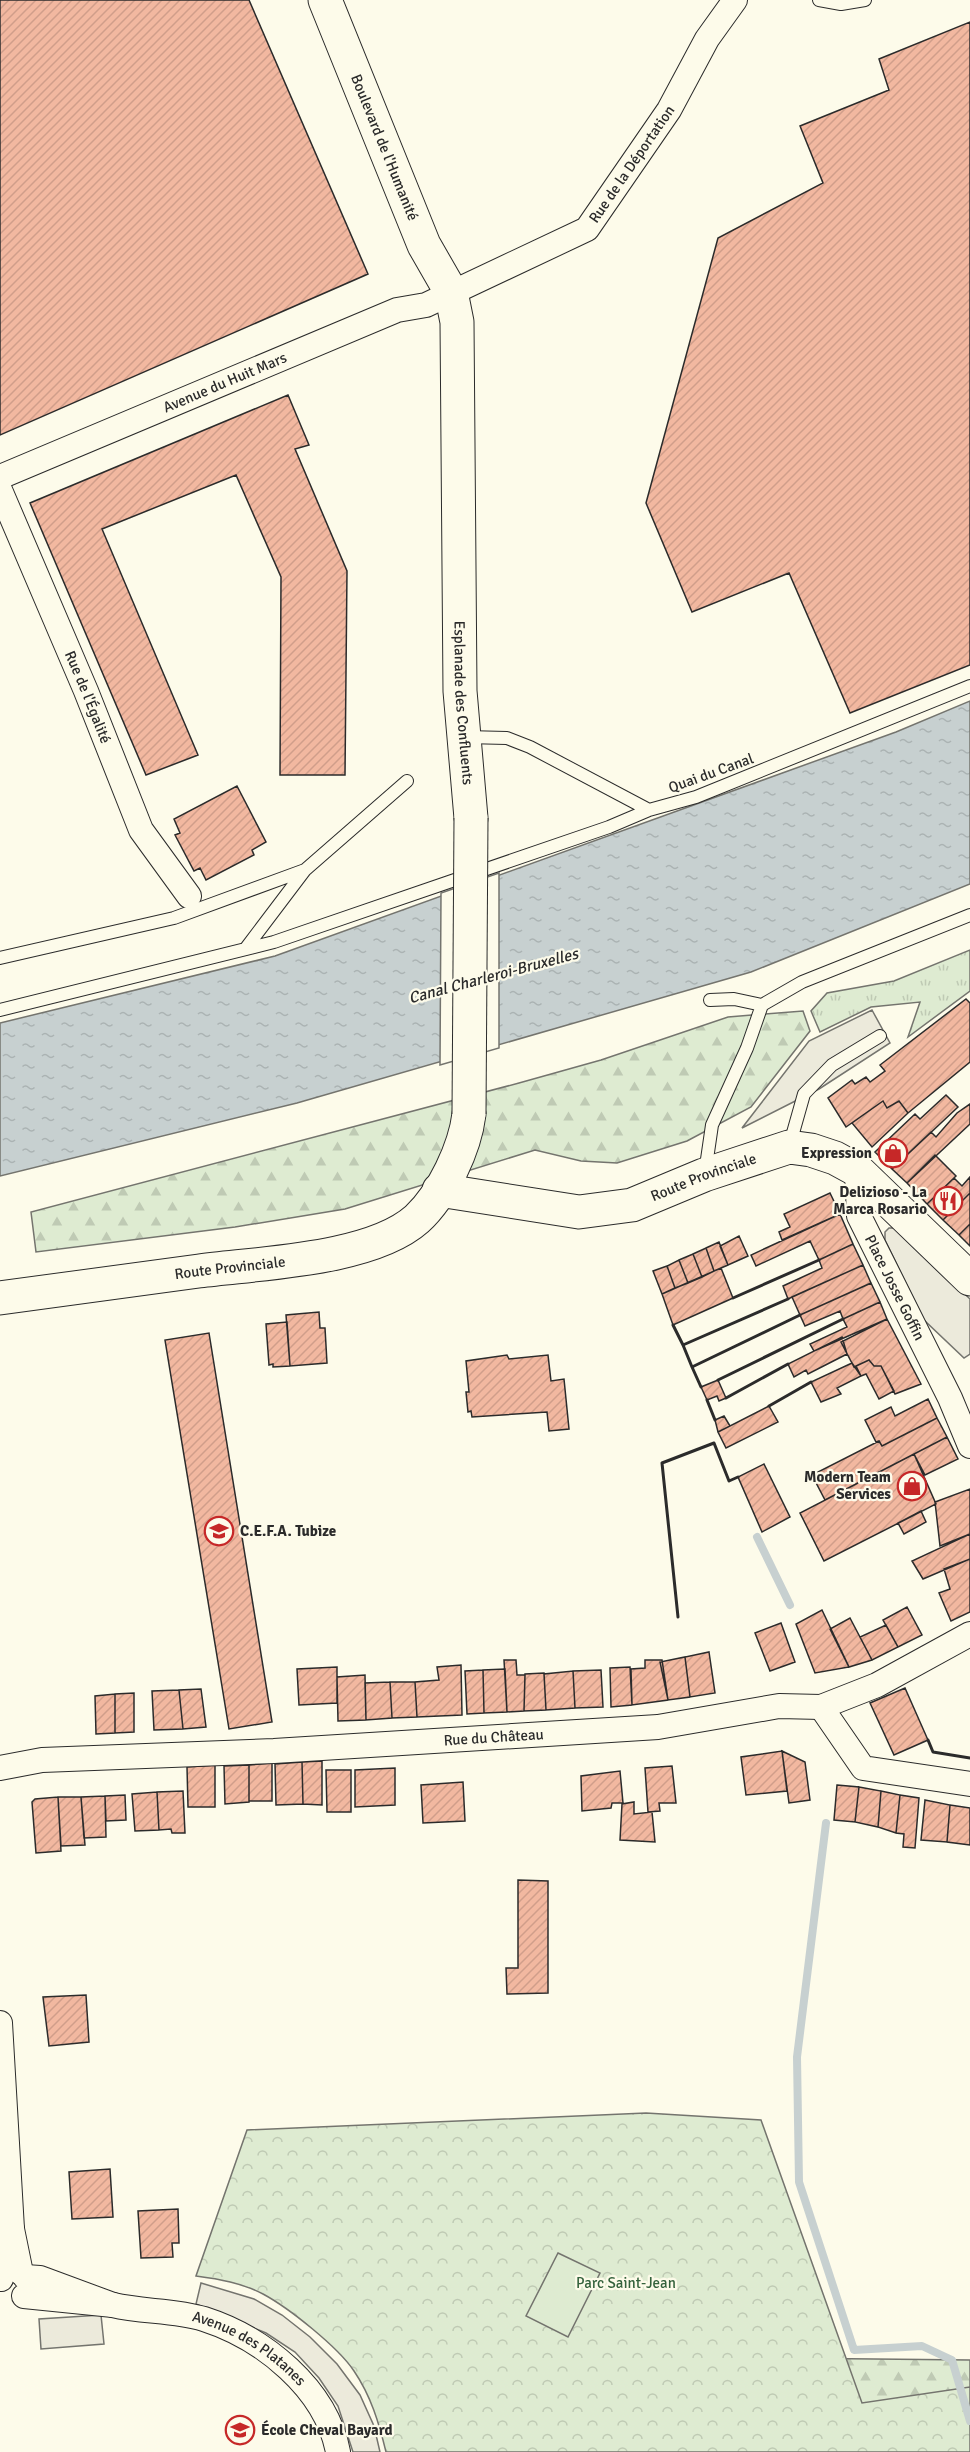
<svg xmlns="http://www.w3.org/2000/svg" width="970" height="2452" font-family="Signika,sans-serif">
  <style>
    .grass { fill: url(#grass-tufts); stroke: #74746e; stroke-width: 1.5 }
    .forest { fill: url(#forest-firs); stroke: #74746e; stroke-width: 1.5 }
    .park { fill: url(#park-crowns); stroke: #74746e; stroke-width: 1.5 }
    .garden { fill: #deebd1; stroke: #74746e; stroke-width: 1.5 }
    .parking { fill: #eceadb; stroke: #74746e; stroke-width: 1.5 }
    .water { fill: url(#water-ripples); stroke: #74746e; stroke-width: 1.5 }
    .pier { fill: #fdfbea; stroke: #74746e; stroke-width: 1.5 }
    .lines { fill: none; stroke-linecap: round; stroke-linejoin: round }
    .stream { stroke: #c7d0d0; stroke-width: 8 }
    .building { fill: url(#building-hatch); stroke: #2b2b2b; stroke-width: 1.5 }
    .lane-casing { stroke: #2b2b2b; stroke-width: 14 }
    .street-casing { stroke: #2b2b2b; stroke-width: 26 }
    .secondary-casing { stroke: #2b2b2b; stroke-width: 35 }
    .lane { stroke: #fdfbea; stroke-width: 12 }
    .street { stroke: #fdfbea; stroke-width: 24 }
    .secondary { stroke: #fdfbea; stroke-width: 33 }
    .secondary-bridge-casing { stroke: #2b2b2b; stroke-width: 35; stroke-linecap: butt }
    .secondary-bridge { stroke: #fdfbea; stroke-width: 33 }
    .wall { stroke: #2b2b2b; stroke-width: 3 }
    .labels { text-anchor: middle; stroke-width: 4.5; stroke-linejoin: round; paint-order: stroke }
    .street-label { font-size: 15px; fill: #2b2b2b; stroke: #fdfbea }
    .poi-label { font-size: 15px; font-weight: bold; fill: #2b2b2b; stroke: #fdfbea; text-anchor: end }
    .park-label { font-size: 15px; fill: #34623c; stroke: #fdfbea }
    .water-label { font-size: 16px; font-style: italic; fill: #2b2b2b; stroke: #fdfbea }
  </style>
  <defs>
    <pattern id="grass-tufts" width="24" height="20" patternUnits="userSpaceOnUse" patternTransform="scale(1.5)"><rect width="24" height="20" fill="#deebd1"/><path d="M3 7l-1-3M5 7V3M7 7l1-3M15 17l-1-3M17 17v-4M19 17l1-3" fill="none" stroke="#bfcab4"/></pattern>
    <pattern id="forest-firs" width="22" height="20" patternUnits="userSpaceOnUse" patternTransform="scale(1.5)"><rect width="22" height="20" fill="#deebd1"/><path d="M5 1l3.5 6h-7zM16 11l3.5 6h-7z" fill="#bfcab4"/></pattern>
    <pattern id="park-crowns" width="20" height="18" patternUnits="userSpaceOnUse" patternTransform="scale(1.5)"><rect width="20" height="18" fill="#deebd1"/><path d="M2 6a3 3 0 1 1 6 0M12 15a3 3 0 1 1 6 0" fill="none" stroke="#bfcab4"/></pattern>
    <pattern id="water-ripples" width="26" height="14" patternUnits="userSpaceOnUse" patternTransform="scale(1.5)"><rect width="26" height="14" fill="#c7d0d0"/><path d="M2 4q2-2 4 0t4 0M15 11q2-2 4 0t4 0" fill="none" stroke="#abb3b3"/></pattern>
    <pattern id="building-hatch" width="6" height="6" patternUnits="userSpaceOnUse" patternTransform="scale(1.5)"><rect width="6" height="6" fill="#f2b8a0"/><path d="M-1 1l2-2M0 6l6-6M5 7l2-2" fill="none" stroke="#d09e8a"/></pattern>
  </defs>
  <rect width="100%" height="100%" fill="#fdfbea"/>
  <path class="grass" d="M970,950V991L908,1037L920,1002L871,1007L820,1032L811,1011L827,993L894,981Z"/>
  <path class="forest" d="M803,1011L810,1031L751,1107L687,1141L617,1163L581,1161L535,1150L345,1209L235,1227L36,1252L31,1212L519,1083L601,1060L728,1017Z
    M778,2358L970,2360V2452H631Z"/>
  <path class="park" d="M646,2113L761,2120L862,2403L970,2387V2452H386C379,2423 371,2396 354,2371C338,2347 289,2308 263,2294C242,2283 219,2279 196,2276L247,2130Z"/>
  <path class="garden" d="M558,2253L600,2273L568,2337L526,2316Z"/>
  <path class="parking" d="M872,1010L890,1043L819,1089L742,1128L809,1041Z
    M889,1228H897L970,1299V1354L964,1358L924,1320L885,1240V1232Z
    M201,2283L254,2299L282,2315L310,2337L337,2364L360,2395L374,2426L380,2452H353L338,2406L319,2378L295,2352L266,2333L196,2304Z
    M101,2315L104,2344L41,2349L39,2319Z"/>
  <path class="water" d="M970,701V884L751,972L297,1103L0,1176V1023L275,956L896,732Z"/>
  <path class="pier" d="M499,873V1048L440,1065L441,893Z"/>
  <g class="lines">
    <path class="stream" d="M757,1537L790,1605
      M826,1823L797,2057L799,2182L854,2350L922,2346L952,2360L970,2421"/>
  </g>
  <path class="building" d="M0,0H249L368,274L0,435Z
    M970,22V665L850,713L789,573L692,612L646,503L718,238L823,183L800,126L889,90L879,59Z
    M288,395L309,445L295,449L347,571L345,775H280L281,577L236,475L102,529L198,755L146,775L30,503Z
    M237,786L266,842L252,850L254,855L206,880L200,868L194,871L175,835L180,833L174,819Z
    M966,999L970,1003V1062L908,1113L899,1101L887,1108L883,1101L846,1127L828,1098L852,1080L855,1084L866,1077L870,1082L885,1071L880,1065Z
    M946,1095L958,1107L892,1169L875,1152L915,1114L920,1119Z
    M883,1101L887,1108L899,1101L908,1113L872,1147L852,1123Z
    M970,1104V1124L907,1183L892,1169L931,1132L936,1137L957,1113Z
    M935,1155L956,1176L927,1204L907,1183Z
    M970,1177V1193L943,1220L927,1204L954,1178L962,1186Z
    M830,1193L840,1214L782,1240L779,1232L790,1227L784,1214Z
    M970,1193V1224L959,1235L943,1220Z
    M840,1214L853,1244L819,1260L810,1241L756,1266L751,1255Z
    M970,1224V1246L959,1235Z
    M739,1236L748,1256L728,1265L720,1246Z
    M719,1242L728,1265L714,1271L706,1248Z
    M853,1244L863,1265L788,1299L783,1286L822,1268L819,1260Z
    M706,1248L714,1271L702,1277L693,1254Z
    M693,1254L702,1277L688,1283L679,1260Z
    M679,1260L688,1283L675,1288L667,1266Z
    M863,1265L871,1283L800,1315L792,1297Z
    M667,1266L675,1288L662,1294L653,1271Z
    M721,1268L733,1298L673,1325L662,1294Z
    M871,1283L880,1302L843,1319L840,1311L805,1326L800,1315Z
    M880,1302L887,1319L814,1351L810,1344L847,1327L843,1319Z
    M319,1312L320,1328H325L327,1363L290,1366L286,1315Z
    M887,1319L921,1384L895,1394L881,1366H874L869,1360L854,1367L841,1342Z
    M287,1322L290,1366L273,1367V1364L269,1365L266,1324Z
    M209,1333L272,1722L229,1729L165,1340Z
    M842,1337L847,1354L808,1374L806,1370L794,1377L788,1364Z
    M507,1355L509,1359L548,1355L551,1381L564,1379L569,1429L549,1431L547,1412L472,1417L471,1411L468,1412L466,1392H469L466,1361Z
    M869,1360L874,1366H881L894,1391L879,1399L866,1374L861,1376L856,1366Z
    M852,1363L861,1376L837,1388L841,1394L821,1402L811,1382Z
    M718,1380L726,1398L719,1401L717,1396L707,1400L701,1387Z
    M928,1399L937,1418L882,1446L879,1441L876,1442L865,1420L891,1407L895,1416Z
    M769,1406L778,1422L726,1448L718,1432Z
    M724,1416L730,1426L718,1432L715,1420Z
    M937,1418L947,1437L825,1500L812,1475L879,1441L882,1446Z
    M947,1437L958,1459L925,1475L914,1454Z
    M914,1454L936,1504L824,1561L800,1513Z
    M764,1464L790,1517L762,1532L738,1477Z
    M970,1489V1534L940,1546L935,1502Z
    M921,1511L926,1522L904,1534L898,1523Z
    M970,1534V1559L923,1579L912,1561Z
    M970,1559V1612L951,1621L939,1593L950,1589L944,1569Z
    M907,1607L922,1635L898,1647L883,1620Z
    M822,1610L849,1667L815,1673L796,1624Z
    M850,1618L872,1660L849,1667L830,1629Z
    M781,1623L795,1662L770,1671L755,1633Z
    M886,1625L898,1647L872,1660L860,1637Z
    M709,1652L715,1693L690,1697L685,1657Z
    M685,1657L690,1697L668,1700L660,1662Z
    M504,1660H516L517,1675H525L524,1711L507,1712Z
    M645,1660H662L668,1700L632,1705L631,1669L645,1668Z
    M461,1665L462,1715L417,1717L415,1682L439,1680L437,1667Z
    M337,1667V1703L299,1705L297,1669Z
    M630,1667L632,1705L611,1707L610,1668Z
    M505,1669L507,1712L484,1713L483,1670Z
    M483,1670L484,1713L467,1714L465,1671Z
    M601,1670L603,1707L575,1708L573,1671Z
    M573,1671L575,1708L546,1710L544,1674Z
    M544,1673L546,1710L524,1711L525,1674Z
    M365,1675L366,1720L338,1721L337,1677Z
    M390,1682H415L417,1717L392,1718Z
    M390,1682L392,1718L366,1720L365,1683Z
    M905,1688L928,1740L894,1755L870,1703Z
    M201,1689L206,1727L183,1729L179,1690Z
    M179,1690L183,1729L154,1730L152,1691Z
    M134,1693V1732L115,1733V1694Z
    M115,1694V1733L96,1734L95,1696Z
    M782,1751L805,1762L810,1800L789,1803Z
    M782,1751L787,1791L746,1795L741,1757Z
    M322,1761V1805L303,1804L302,1762Z
    M302,1762L303,1804L276,1805L275,1764Z
    M272,1763V1801H249V1765Z
    M215,1765V1807H188L187,1767Z
    M249,1765V1802L225,1804L224,1766Z
    M672,1766L676,1803H659L660,1811L648,1812L645,1768Z
    M395,1768V1805L355,1807V1770Z
    M326,1770H351V1812H327Z
    M620,1771L623,1803H612L611,1808L582,1811L581,1776Z
    M463,1782L465,1821L423,1823L421,1785Z
    M837,1785L859,1787L855,1822L834,1820Z
    M859,1787L881,1791L878,1827L855,1822Z
    M183,1791L185,1833H172L171,1829L159,1830L157,1792Z
    M881,1791L900,1795L896,1833L878,1827Z
    M157,1792L159,1830L135,1831L132,1794Z
    M125,1795L126,1820L106,1821L105,1796Z
    M900,1795L919,1798L915,1848L903,1847L904,1834L896,1833Z
    M105,1796L106,1837L84,1838L81,1797Z
    M58,1797L61,1851L36,1853L32,1802L35,1799Z
    M58,1797H81L85,1845L61,1846Z
    M925,1800L950,1805L947,1842L921,1840Z
    M634,1802V1814L652,1812L655,1842L620,1840L622,1804Z
    M950,1805L970,1808V1845L947,1842Z
    M518,1880L548,1881V1993L507,1994L506,1968H518Z
    M86,1995L89,2042L49,2046L43,1997Z
    M110,2169L113,2217L72,2219L69,2172Z
    M178,2209L179,2243H172L173,2257L141,2258L138,2211Z"/>
  <g class="lines">
    <g class="lane-casing">
      <path id="lane" d="M819,0L841,4L865,0
        M465,737L507,738L530,747L649,810
        M246,948L305,870L407,781
        M0,958L174,918L305,870
        M710,1000L734,999L762,1005L802,982L970,915
        M0,1010L274,942L609,827L649,810L696,797L970,686
        M789,1147L804,1094L832,1065L880,1036
        M705,1173L712,1125L747,1048L762,1005"/>
    </g>
    <g class="street-casing">
      <g id="street">
        <path id="s1" d="M0,477L397,310L426,305L587,229L669,110L707,39L735,0"/>
        <path id="s2" d="M0,490L86,691L141,830L189,896"/>
        <path id="s3" d="M857,1170L859,1216L950,1398L970,1446"/>
        <path d="M821,1707L863,1768L970,1784"/>
        <path id="s4" d="M0,1768L42,1760L274,1751L658,1727L779,1706L821,1707L877,1685L970,1634"/>
        <path d="M0,2023L12,2229"/>
        <path d="M1,2279L0,2262L12,2229L21,2273"/>
        <path d="M24,2296L113,2305L40,2278L25,2277"/>
        <path id="s5" d="M113,2305C142,2312 175,2310 204,2319C263,2338 326,2388 338,2452"/>
      </g>
    </g>
    <g class="secondary-casing">
      <g id="secondary">
        <path id="s6" d="M325,0L424,245L451,292L457,322L460,691L471,818"/>
        <path id="s7" d="M439,1190L579,1212L632,1205L704,1175L789,1147L811,1150L835,1158L857,1170L970,1279"/>
        <path id="s8" d="M0,1298C66,1289 132,1280 199,1271C259,1263 371,1260 417,1219C443,1195 465,1148 469,1114"/>
      </g>
    </g>
    <use href="#lane" class="lane"/>
    <use href="#street" class="street"/>
    <use href="#secondary" class="secondary"/>
    <g class="secondary-bridge-casing">
      <path id="secondary-bridge" d="M469,1114L471,818"/>
    </g>
    <use href="#secondary-bridge" class="secondary-bridge"/>
    <path class="wall" d="M733,1298L819,1260
      M673,1325L683,1345
      M692,1367L683,1345L788,1299
      M718,1380L843,1319
      M701,1387L692,1367L800,1315
      M726,1398L788,1364
      M707,1400L715,1420
      M769,1406L811,1382
      M678,1617L662,1463L714,1443L729,1481L738,1477
      M928,1740L933,1752L970,1758"/>
  </g>
  <defs>
    <g id="shop-ring" transform="scale(1.5)"><circle r="9.5" fill="#fdfbea" stroke="#c62828" stroke-width="1.5"/><path d="M-5-2.5h2.3a2.7 3.5 0 0 1 5.4 0H5L5.5 6h-11ZM-1.5-2.5h3a1.5 2.3 0 0 0-3 0Z" fill="#c62828"/></g>
    <g id="restaurant-ring" transform="scale(1.5)"><circle r="9.5" fill="#fdfbea" stroke="#c62828" stroke-width="1.5"/><path d="M-5-6h1v4h1v-4h1v4h1v-4h1v5L-1.5 .5V6h-2V.5L-5-1ZM5-6V6H3V1.5H1.5Q1.5-4 5-6Z" fill="#c62828"/></g>
    <g id="school-ring" transform="scale(1.5)"><circle r="9.5" fill="#fdfbea" stroke="#c62828" stroke-width="1.5"/><path d="M0-5L7-2L0 1L-7-2ZM-4 1L0 2.5L4 1V4Q0 6-4 4Z" fill="#c62828"/></g>
  </defs>
  <g fill-rule="evenodd">
    <use href="#shop-ring" x="893" y="1153"/>
    <use href="#restaurant-ring" x="948" y="1201"/>
    <use href="#shop-ring" x="912" y="1486"/>
    <use href="#school-ring" x="219" y="1531"/>
    <use href="#school-ring" x="240" y="2430"/>
  </g>
  <g class="labels">
    <g class="street-label">
      <text dy="5" stroke="none"><textPath href="#s6" startOffset="159">Boulevard de l'Humanité</textPath></text>
      <text dy="5" stroke="none"><textPath href="#s1" startOffset="717">Rue de la Déportation</textPath></text>
      <text dy="5" stroke="none"><textPath href="#s1" startOffset="244">Avenue du Huit Mars</textPath></text>
      <text dy="5" stroke="none"><textPath href="#s2" startOffset="225">Rue de l'Égalité</textPath></text>
      <text dy="5" stroke="none"><textPath href="#s6" startOffset="730">Esplanade des Confluents</textPath></text>
      <text transform="translate(711 773) rotate(-20)" y="5">Quai du Canal</text>
      <text dy="5" stroke="none"><textPath href="#s7" startOffset="272">Route Provinciale</textPath></text>
      <text dy="5" stroke="none"><textPath href="#s8" startOffset="232">Route Provinciale</textPath></text>
      <text dy="5" stroke="none"><textPath href="#s3" startOffset="126">Place Josse Goffin</textPath></text>
      <text dy="5" stroke="none"><textPath href="#s4" startOffset="495">Rue du Château</textPath></text>
      <text dy="5" stroke="none"><textPath href="#s5" startOffset="146">Avenue des Platanes</textPath></text>
    </g>
    <g class="poi-label">
      <text x="872" y="1158">Expression</text>
      <text x="927" y="1197">Delizioso - La<tspan x="927" dy="17">Marca Rosario</tspan></text>
      <text x="891" y="1482">Modern Team<tspan x="891" dy="17">Services</tspan></text>
      <text x="240" y="1536" text-anchor="start">C.E.F.A. Tubize</text>
      <text x="261" y="2435" text-anchor="start">École Cheval Bayard</text>
    </g>
    <g class="park-label">
      <text x="626" y="2288">Parc Saint-Jean</text>
    </g>
    <g class="water-label">
      <text transform="translate(493 975) rotate(-15)" y="6">Canal Charleroi-Bruxelles</text>
    </g>
  </g>
</svg>
